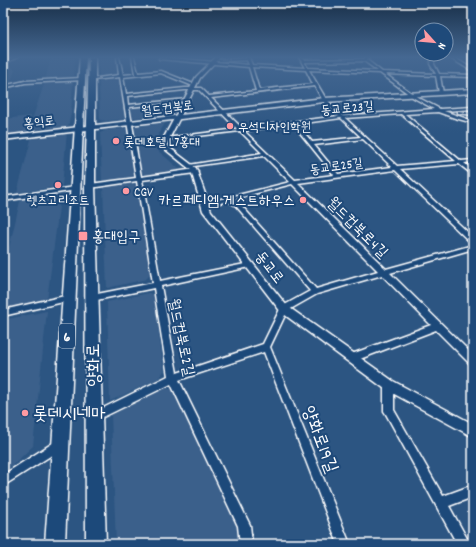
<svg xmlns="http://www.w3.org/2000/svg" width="476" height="547" font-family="Dekko,'Poor Story',sans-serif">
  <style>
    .built { fill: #3b618b }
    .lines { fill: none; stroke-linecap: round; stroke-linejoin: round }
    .minor-casing { stroke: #fff; stroke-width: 3 }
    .tertiary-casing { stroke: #fff; stroke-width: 3 }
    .secondary-casing { stroke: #fff; stroke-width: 3 }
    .primary-casing { stroke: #fff; stroke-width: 3 }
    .minor { fill: #1f4a7a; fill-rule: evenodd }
    .tertiary { fill: #1f4a7a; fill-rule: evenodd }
    .secondary { fill: #1f4a7a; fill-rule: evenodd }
    .primary { fill: #1f4a7a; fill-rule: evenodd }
    .poi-dot { fill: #ff9aa2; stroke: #1f4a7a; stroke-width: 1.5 }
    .labels { text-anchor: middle; stroke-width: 4; stroke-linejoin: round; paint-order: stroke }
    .far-street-label { font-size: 13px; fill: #fff; stroke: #1f4a7a }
    .far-poi-label { font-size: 13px; fill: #fff; stroke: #1f4a7a; text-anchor: start }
    .shield { fill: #1f4a7a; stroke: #bcc9d7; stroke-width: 1 }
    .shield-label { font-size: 14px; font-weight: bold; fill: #fff }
    .poi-label { font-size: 15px; fill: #fff; stroke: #1f4a7a; text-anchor: end }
    .street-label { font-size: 15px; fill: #fff; stroke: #1f4a7a }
    .near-street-label { font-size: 18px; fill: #fff; stroke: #1f4a7a }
    .near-poi-label { font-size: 18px; fill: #fff; stroke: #1f4a7a; text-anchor: start }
  </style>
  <rect width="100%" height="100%" fill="#2c5582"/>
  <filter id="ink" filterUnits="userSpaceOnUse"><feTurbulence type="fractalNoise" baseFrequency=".025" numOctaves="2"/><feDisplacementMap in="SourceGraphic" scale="8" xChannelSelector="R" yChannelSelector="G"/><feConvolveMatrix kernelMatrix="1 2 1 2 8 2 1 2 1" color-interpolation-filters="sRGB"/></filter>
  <g filter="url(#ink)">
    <path class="built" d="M51,57H75L74,79L45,81Z
      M98,57H116L119,75L99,77Z
      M3,65L12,67L15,70L3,103Z
      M119,77L126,119L106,121L100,120L99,79Z
      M73,80L71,113L68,127L32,130L33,117L44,84Z
      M177,101L170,114L132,118L129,106Z
      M31,116L28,132L3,135V119Z
      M165,123L155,141L154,147L179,169L178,172L145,176L142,175L133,127Z
      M127,128L135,176L131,178L102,182L100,133L106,130Z
      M67,132L62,186L17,193L32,136Z
      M132,182L136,183L150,275L146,279L107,288L103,186Z
      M61,191L47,300L3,308V274L21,197Z
      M149,293L154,295L164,371L158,379L110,401L107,302Z
      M47,311L33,446L3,474V320Z
      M166,388L173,390L237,527L239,544H116L111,415Z"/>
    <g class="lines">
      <g class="minor-casing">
        <path id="minor" d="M15,57H18L3,64V62Z
          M117,57H119L123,75L135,74L132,57H134L138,73L161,71L196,85L193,86L161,73L123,77L126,94L185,88H201L209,96L256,91L249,67L159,59L160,57L249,65L247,60L217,61L216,60L247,58V57H249L252,65L305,68L299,57H301L303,60L364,59L366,57H369L367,60L382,72L436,74L430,64L431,58L429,57H453L473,69V71H472L450,58H434V64L439,74L473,75V77L440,76L443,93L441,94L439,93L436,76L385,74L417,97L440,109L473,107V109L444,111L473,121V123L455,118L438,112L405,114L461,161L473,160V162L464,163L473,170V175L459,164L400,169L473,237V243H471L395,170L298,183L386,269L473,245V249L390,273L473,355V365L470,364L436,330L352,362L349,361L348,358L349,355L431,325L382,275L317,294L287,311L270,347L350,544H338L264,352L179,380L248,521L250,525L252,544H240L238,526L171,384L97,420L94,422L91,420L89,417L91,414L168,376L154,288L92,301L89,300L88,298L89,296L92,295L153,283L137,181L90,188L87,186L90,184L136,178L120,77L93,80L91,79L119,75ZM364,61L378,71L308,68L304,62ZM252,67L306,70L313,84L259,90ZM309,70L380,73L414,98L434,109L343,116L326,99ZM315,86L323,101L339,116L242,128L211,98ZM185,90H199L237,129L166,138L164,139V140L240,131L262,153L189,165H187V167L264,156L290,182L230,197H226L225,198L203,204L202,205L205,207L228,201L236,206L310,291L281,307L263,344L177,373L161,286L250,267L253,265L250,263L160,281L142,180L195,173L198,171L195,169L141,177L129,107L186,101L188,100L186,99L128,105L127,96ZM401,114L456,161L397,166L345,118ZM341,118L361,137L312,142L297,124ZM293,124L334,175L295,180L244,131ZM363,139L392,167L338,174L314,145ZM292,184L378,271L316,289L240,204L234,199Z
          M82,78L83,80L25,83L3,88V86L25,81Z
          M458,111L473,113V115L458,113Z
          M75,187L77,188V190L3,201V197Z
          M69,295L72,296L73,298L72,300L3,316V310Z
          M389,381L392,382L394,385V410L443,496L473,485V497L449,506L470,544H457L386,414L384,411V385L386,382Z
          M59,439L63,440L64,444L63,448L3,486V475Z"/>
      </g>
      <g class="tertiary-casing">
        <path id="tertiary" d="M216,57H220L200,78L166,145L196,168L211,211L287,306L393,381L473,424V437L385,389L281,312L203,211L191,170L160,145L196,77Z"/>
      </g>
      <g class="secondary-casing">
        <path id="secondary" d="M473,89V93L324,102L3,140V136L324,98Z"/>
      </g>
      <g class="primary-casing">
        <path id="primary" d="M80,57H86L65,544H45Z
          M89,57H95V186L106,544H86L85,186Z"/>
      </g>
      <use href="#minor" class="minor"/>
      <use href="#tertiary" class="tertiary"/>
      <use href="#secondary" class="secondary"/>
      <use href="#primary" class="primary"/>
    </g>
  </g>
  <linearGradient id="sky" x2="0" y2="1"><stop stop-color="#182f48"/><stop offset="0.43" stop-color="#456892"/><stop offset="1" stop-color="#456892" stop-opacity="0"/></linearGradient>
  <rect width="476" height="133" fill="url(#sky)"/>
  <g class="poi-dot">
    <circle cx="230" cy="126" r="4"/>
    <circle cx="116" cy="141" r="4"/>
    <circle cx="58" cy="185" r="4"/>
    <circle cx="126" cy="191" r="4"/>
    <circle cx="303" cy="200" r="4"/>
    <rect x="78" y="231" width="10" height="10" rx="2"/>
    <circle cx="25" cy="413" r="4"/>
  </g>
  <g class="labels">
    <g class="far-street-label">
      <text transform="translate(167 107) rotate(-7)" y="5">월드컵북로</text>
      <text transform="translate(347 107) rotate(-5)" y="5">동교로23길</text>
      <text transform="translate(39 121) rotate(-7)" y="5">홍익로</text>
      <text transform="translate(336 165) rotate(-8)" y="5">동교로25길</text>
    </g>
    <g class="far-poi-label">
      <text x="238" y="131">우석디자인학원</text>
      <text x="124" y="146">롯데호텔 L7홍대</text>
      <text x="134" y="196">CGV</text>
      <text x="58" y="204" text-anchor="middle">렛츠고리조트</text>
    </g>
    <rect class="shield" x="59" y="324" width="16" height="24" rx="3"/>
    <g class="shield-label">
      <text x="67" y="341">6</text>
    </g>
    <g class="poi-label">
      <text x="295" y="205">카르페디엠 게스트하우스</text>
      <text x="92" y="241" text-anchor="start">홍대입구</text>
    </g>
    <g class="street-label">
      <text transform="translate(358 227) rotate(45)" y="5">월드컵북로4길</text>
      <text transform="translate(270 267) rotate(52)" y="5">동교로</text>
      <text transform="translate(182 337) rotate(78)" y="5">월드컵북로2길</text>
    </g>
    <g class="near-street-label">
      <text transform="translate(93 365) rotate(-91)" y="6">양화로</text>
      <text transform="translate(321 439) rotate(69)" y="6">양화로19길</text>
    </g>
    <g class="near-poi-label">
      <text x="33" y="419">롯데시네마</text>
    </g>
  </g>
  <rect width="476" height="547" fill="none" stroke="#1f4a7a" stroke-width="16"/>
  <rect x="8" y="8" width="460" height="531" fill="none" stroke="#fff" stroke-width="1.5" filter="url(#ink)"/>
  <g transform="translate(434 42) rotate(117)"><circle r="19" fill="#1f4a7a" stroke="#7992af"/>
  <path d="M0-3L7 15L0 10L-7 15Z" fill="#ff9aa2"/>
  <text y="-6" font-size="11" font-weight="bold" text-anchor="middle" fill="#ffffff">N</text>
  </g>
</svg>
